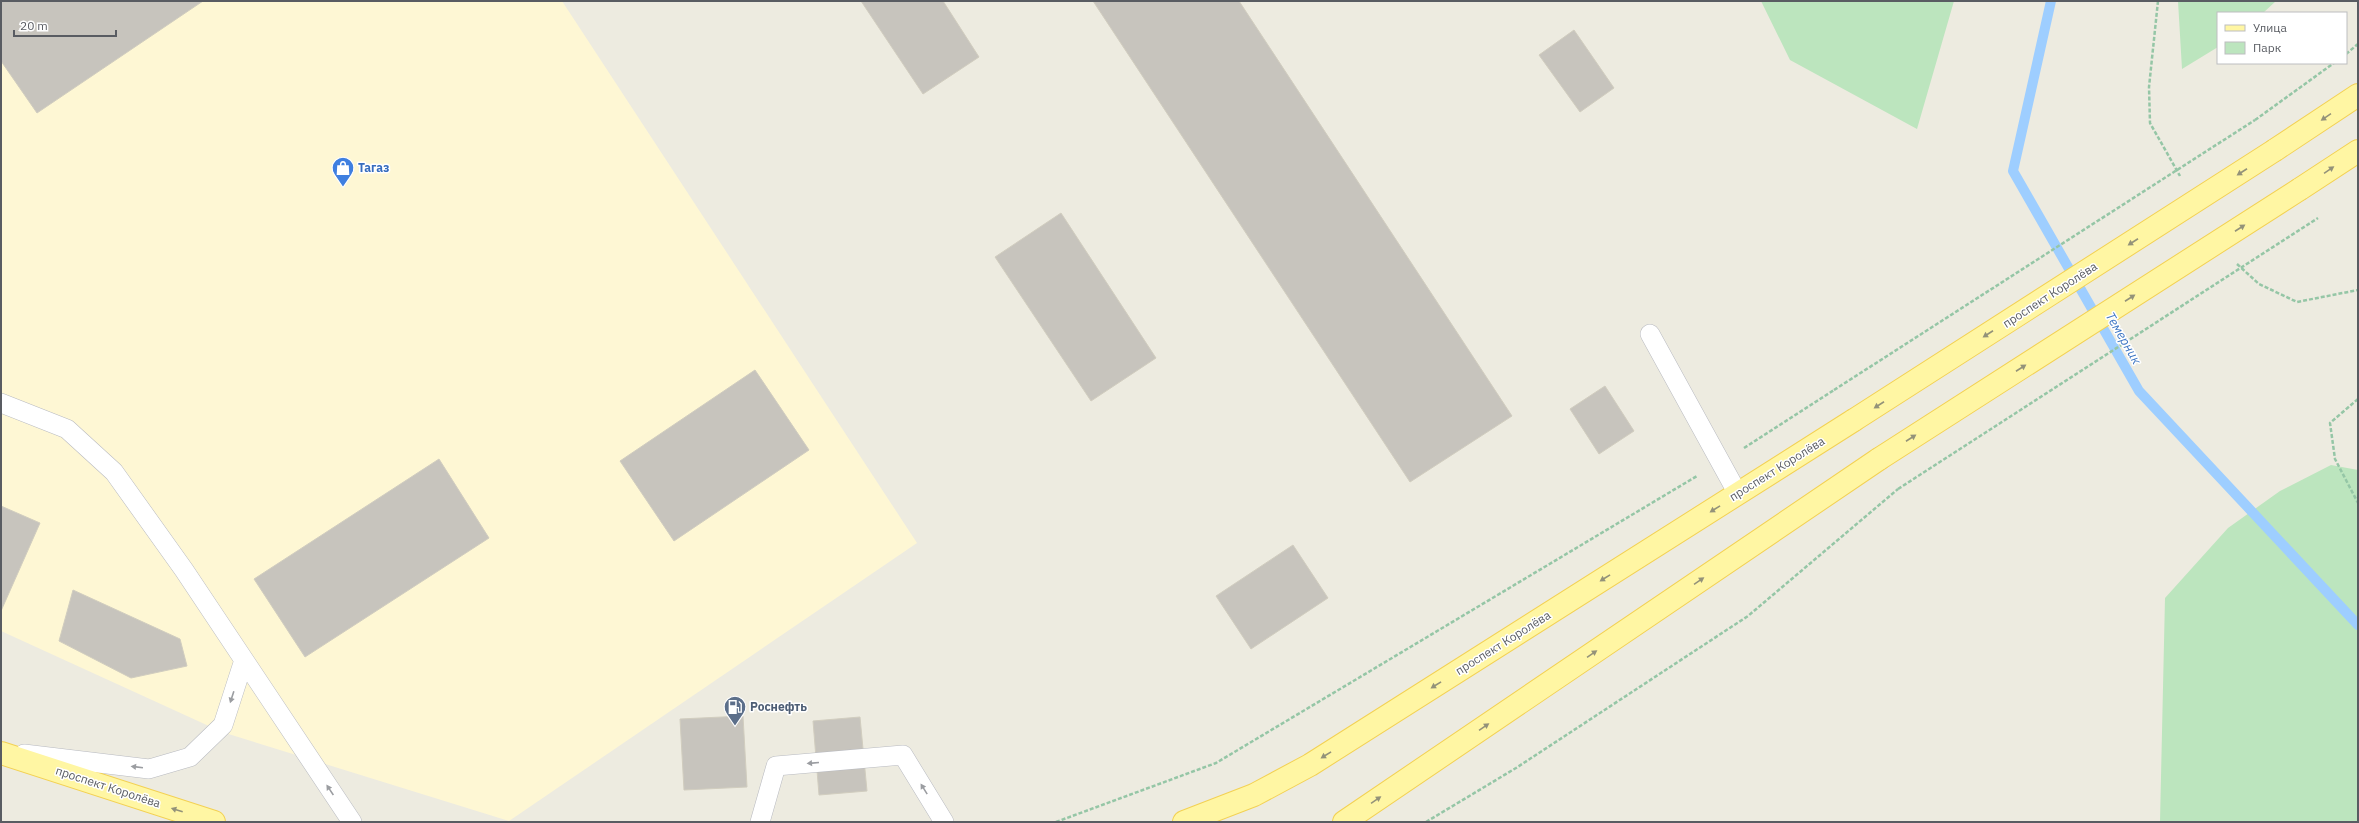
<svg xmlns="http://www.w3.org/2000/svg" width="2359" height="823" font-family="'IBM Plex Sans',sans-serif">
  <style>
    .commercial { fill: #fef7d4 }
    .green { fill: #bce5be }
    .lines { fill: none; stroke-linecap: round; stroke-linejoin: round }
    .stream { stroke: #9eceff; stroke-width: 10 }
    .building { fill: #c7c4bd; stroke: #d1cdbf }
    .service-casing { stroke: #b8bac0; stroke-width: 20 }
    .primary-casing { stroke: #f3d153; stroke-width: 24 }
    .path { stroke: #95c6a6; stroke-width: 2.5; stroke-dasharray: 4 2; stroke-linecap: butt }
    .service { stroke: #fff; stroke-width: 19 }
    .primary { stroke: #fff6a3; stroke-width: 22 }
    .primary-bridge-casing { stroke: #f3d153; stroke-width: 24; stroke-linecap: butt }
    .path-bridge { stroke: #95c6a6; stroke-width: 2.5; stroke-dasharray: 4 2; stroke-linecap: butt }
    .primary-bridge { stroke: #fff6a3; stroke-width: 22 }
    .oneway { fill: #939279 }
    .oneway2 { fill: #9b9da1 }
    .labels { text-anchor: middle; stroke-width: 3; stroke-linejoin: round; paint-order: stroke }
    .shop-label { font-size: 12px; font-weight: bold; fill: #366cbe; stroke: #fff; text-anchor: start }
    .street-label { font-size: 12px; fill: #595c62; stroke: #fff }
    .service-label { font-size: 12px; font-weight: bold; fill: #4e5e75; stroke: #fff; text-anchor: start }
    .water-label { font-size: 13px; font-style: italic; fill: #3f77c4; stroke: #fff }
  </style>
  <rect width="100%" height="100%" fill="#edebe0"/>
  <path class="commercial" d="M1,1H562L917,543L509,821L222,732L1,631Z"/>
  <path class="green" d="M1761,1H1954L1917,129L1790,60Z
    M2178,1H2276L2263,13H2218V47L2182,69Z
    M2331,465L2358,470V822H2160L2165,598L2228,528L2280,491Z"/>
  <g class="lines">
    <path class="stream" d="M2051,1L2013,171L2139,391L2358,625"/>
  </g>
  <path class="building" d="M1,1H203L37,113L1,61Z
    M861,1H943L979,57L923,94Z
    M1093,1H1239L1512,416L1410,482Z
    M1574,30L1614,88L1580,112L1539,55Z
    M1061,213L1156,358L1091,401L995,257Z
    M755,370L809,450L674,541L620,461Z
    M1605,386L1634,431L1599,454L1570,409Z
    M439,459L489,538L305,657L254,579Z
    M1,506L40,523L1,611Z
    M1293,545L1328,598L1251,649L1216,596Z
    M73,590L180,639L187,666L131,678L59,641Z
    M743,716L747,787L684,790L680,719Z
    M860,717L867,791L819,795L813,721Z"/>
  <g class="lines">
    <g class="service-casing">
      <path id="service" d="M1650,334L1738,494
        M1,403L67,429L114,472L184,570L352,822
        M24,754L149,769L190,757L223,725L244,660
        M760,822L776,766L903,755L944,822"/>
    </g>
    <g class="primary-casing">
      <path id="primary" d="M2275,150L2358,95
        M2300,189L2358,151
        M1,753L214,822
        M1184,822L1254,795L1310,765L1854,420
        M1344,822L1879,459"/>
    </g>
    <path class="path" d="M2158,1L2149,87L2150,123L2180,176
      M2346,54L2358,44
      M2255,120L2334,63
      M2237,264L2259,284L2297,302L2358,290
      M2358,399L2330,423L2335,459L2358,503
      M1744,448L1834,390
      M1056,822L1216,763L1697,476
      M1426,822L1516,768L1748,616L1898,489"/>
    <use href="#service" class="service"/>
    <use href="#primary" class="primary"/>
    <g class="primary-bridge-casing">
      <path id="primary-bridge" d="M1854,420L2275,150
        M1879,459L2300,189"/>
    </g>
    <path class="path-bridge" d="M1834,390L2255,120
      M1898,489L2318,218"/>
    <use href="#primary-bridge" class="primary-bridge"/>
  </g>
  <defs><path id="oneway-solid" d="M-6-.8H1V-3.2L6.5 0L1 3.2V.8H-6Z"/></defs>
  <g class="oneway">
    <use href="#oneway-solid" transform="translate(2326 117) rotate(146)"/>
    <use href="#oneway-solid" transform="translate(2329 170) rotate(-34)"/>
    <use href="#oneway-solid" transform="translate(2242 172) rotate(147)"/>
    <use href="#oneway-solid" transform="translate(2240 228) rotate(-33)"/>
    <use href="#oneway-solid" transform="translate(2133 242) rotate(147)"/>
    <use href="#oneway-solid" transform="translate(2130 298) rotate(-33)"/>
    <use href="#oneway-solid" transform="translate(1988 334) rotate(147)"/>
    <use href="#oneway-solid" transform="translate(2021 368) rotate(-33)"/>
    <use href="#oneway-solid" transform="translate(1879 405) rotate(147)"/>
    <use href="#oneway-solid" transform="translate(1911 438) rotate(-33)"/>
    <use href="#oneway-solid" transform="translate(1715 509) rotate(148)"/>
    <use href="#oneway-solid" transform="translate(1605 578) rotate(148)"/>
    <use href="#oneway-solid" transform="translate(1699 581) rotate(-34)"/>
    <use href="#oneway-solid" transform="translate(1592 654) rotate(-34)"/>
    <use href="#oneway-solid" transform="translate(1436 685) rotate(148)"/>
    <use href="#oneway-solid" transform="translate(1484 727) rotate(-34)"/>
    <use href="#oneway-solid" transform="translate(1326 755) rotate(148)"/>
    <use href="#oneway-solid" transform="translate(1376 800) rotate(-34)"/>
    <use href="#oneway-solid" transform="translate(177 810) rotate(-162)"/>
  </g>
  <g class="oneway2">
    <use href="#oneway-solid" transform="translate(232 697) rotate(108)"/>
    <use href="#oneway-solid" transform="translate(813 763) rotate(175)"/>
    <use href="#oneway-solid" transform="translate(137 767) rotate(-173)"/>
    <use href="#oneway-solid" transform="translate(924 789) rotate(-122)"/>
    <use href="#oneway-solid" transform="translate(330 790) rotate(-124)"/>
  </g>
  <defs>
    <g id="shop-pin" transform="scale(1.15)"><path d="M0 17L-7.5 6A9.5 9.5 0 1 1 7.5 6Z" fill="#3f7fe0" stroke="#fff"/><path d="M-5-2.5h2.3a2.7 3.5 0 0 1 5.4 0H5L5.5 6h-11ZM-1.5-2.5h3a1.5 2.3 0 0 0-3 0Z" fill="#fff"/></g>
    <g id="fuel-pin" transform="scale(1.15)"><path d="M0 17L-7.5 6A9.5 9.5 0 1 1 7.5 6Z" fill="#5c6f8a" stroke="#fff"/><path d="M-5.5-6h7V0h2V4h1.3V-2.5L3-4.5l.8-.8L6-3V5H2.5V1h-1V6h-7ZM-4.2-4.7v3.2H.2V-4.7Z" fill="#fff"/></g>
  </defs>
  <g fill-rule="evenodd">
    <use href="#shop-pin" x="343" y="168"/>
    <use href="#fuel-pin" x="735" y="707"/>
  </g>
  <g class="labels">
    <g class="shop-label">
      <text x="358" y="172">Тагаз</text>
    </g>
    <g class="street-label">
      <text transform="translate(2050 295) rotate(-33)" y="4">проспект Королёва</text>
      <text transform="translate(1777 469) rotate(-32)" y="4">проспект Королёва</text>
      <text transform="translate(1503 643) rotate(-32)" y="4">проспект Королёва</text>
      <text transform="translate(108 787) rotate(18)" y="4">проспект Королёва</text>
    </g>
    <g class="service-label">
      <text x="750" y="711">Роснефть</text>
    </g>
    <g class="water-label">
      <text transform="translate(2124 338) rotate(60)" y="5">Темерник</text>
    </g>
  </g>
  <rect width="2359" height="823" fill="none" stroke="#595c62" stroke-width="4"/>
  <rect x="2217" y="12" width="130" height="52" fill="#ffffff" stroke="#bdbec0"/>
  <rect x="2225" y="25" width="20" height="6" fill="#fff6a3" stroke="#bdbec0"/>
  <text x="2253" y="32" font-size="12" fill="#595c62">Улица</text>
  <rect x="2225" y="42" width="20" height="12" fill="#bce5be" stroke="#bdbec0"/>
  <text x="2253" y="52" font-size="12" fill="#595c62">Парк</text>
  <path d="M14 30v6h102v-6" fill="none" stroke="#595c62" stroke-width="2"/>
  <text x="20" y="30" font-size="12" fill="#595c62" stroke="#ffffff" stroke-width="3" paint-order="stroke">20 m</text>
</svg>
